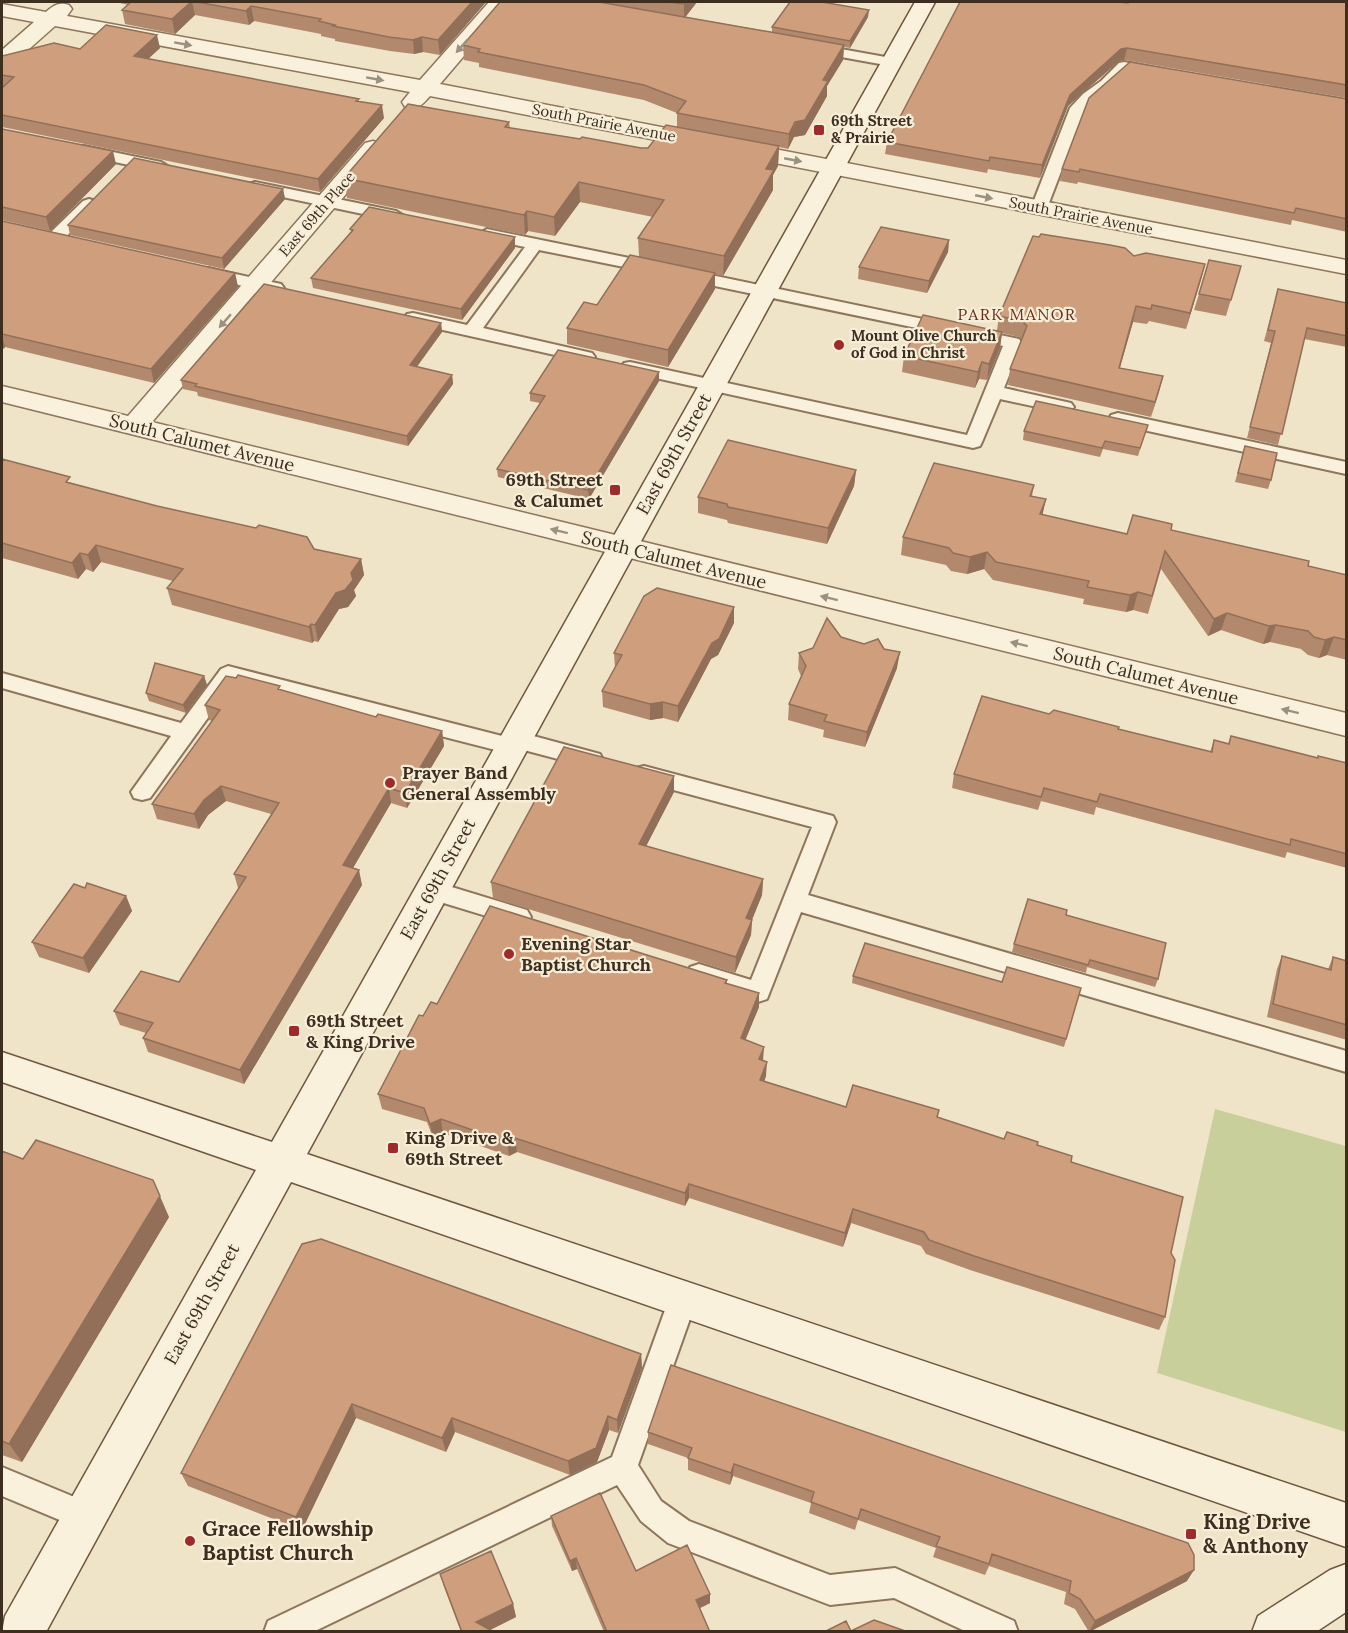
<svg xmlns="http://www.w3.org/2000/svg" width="1348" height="1633" font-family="Lora,serif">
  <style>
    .green { fill: #c9cf9b }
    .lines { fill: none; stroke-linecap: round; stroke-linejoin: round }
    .lane-casing { stroke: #8d765c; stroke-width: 4 }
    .street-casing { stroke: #8d765c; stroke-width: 3 }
    .secondary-casing { stroke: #6f573f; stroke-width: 3 }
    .lane { fill: #faf1dc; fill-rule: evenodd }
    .street { fill: #faf1dc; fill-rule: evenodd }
    .secondary { fill: #faf1dc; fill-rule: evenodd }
    .wall { fill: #b2896c }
    .shaded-wall { fill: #916f58 }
    .building { fill: #cf9f7d; stroke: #916f58; stroke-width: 1.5 }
    .oneway { fill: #9c907e }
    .poi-dot { fill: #9e2a2b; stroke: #f7eed8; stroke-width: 2 }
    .labels { text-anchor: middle; stroke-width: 4.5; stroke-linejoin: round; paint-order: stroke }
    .far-poi-label { font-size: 15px; font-weight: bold; fill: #3d2e20; stroke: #f7eed8; text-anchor: start }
    .far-street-label { font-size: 15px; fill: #3d2e20; stroke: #f7eed8 }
    .far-neighbourhood-label { font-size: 16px; letter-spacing: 1.5px; fill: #6b2e1e; stroke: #f7eed8 }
    .street-label { font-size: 18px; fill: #3d2e20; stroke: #f7eed8 }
    .poi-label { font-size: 18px; font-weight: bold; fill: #3d2e20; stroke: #f7eed8; text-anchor: start }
    .near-poi-label { font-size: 21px; font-weight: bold; fill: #3d2e20; stroke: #f7eed8; text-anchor: start }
  </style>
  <rect width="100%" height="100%" fill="#f0e4c8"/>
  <path class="green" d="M1215,1109L1346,1146V1432L1157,1373Z"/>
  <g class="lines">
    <g class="lane-casing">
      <path id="lane" d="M813,44L891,58L898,62L891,66L808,51L806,48Z
        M1124,62L1161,69L1163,72L1156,76L1127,71L1085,109L1047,208L1045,211H1033L1031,208L1070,108L1083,94L1101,81L1119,63Z
        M84,146L161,162L169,167L161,172L78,154L76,151Z
        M255,182L396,211L404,216L396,221L249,190L247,187L249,184Z
        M89,199L95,201L97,204L95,207L60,243H48L46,239L48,235L83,201Z
        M487,229L654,263L660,264L662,268L660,272L654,273L539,250L483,328L592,353L595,357L592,361L586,362L407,322L404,318L407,314L413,313L467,325L525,247L481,238L479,234Z
        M208,268L281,284L284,288L281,292L275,293L202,277L200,273L202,269Z
        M687,270L1019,339L1022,343L1004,388L1071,403L1074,407L1071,411L1065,413L1000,399L982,442L980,446L973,448L624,371L621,367L624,363L630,362L967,435L1003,346L681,279L679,275L681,271Z
        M1118,413L1346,462V474L1111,423L1109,419L1111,415Z
        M228,666L506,737L507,733L515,731L600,754L603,760L600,766L592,768L520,749L519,752L511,754L233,683L150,798L142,800L134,798L131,792L171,736L2,688V673L181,723L221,669Z
        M644,766L833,816L836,822L808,895L1346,1051V1072L801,912L767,999L758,1002L690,981L687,974L690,967L699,964L751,980L812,827L636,780L633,774L636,768Z
        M432,881L527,910L531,917L527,924L519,926L424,897L420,890L424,883Z
        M683,1286L693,1290L697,1299L638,1465L661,1501L689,1521L830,1575L895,1568L1014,1621L1018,1632H967L894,1598L830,1605L668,1543L641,1521L617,1485L313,1632H264L268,1621L612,1457L669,1299L673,1290Z
        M2,1467L96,1506L101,1516L96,1526L86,1531L2,1496Z"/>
    </g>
    <g class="street-casing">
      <path id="street" d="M489,2H510L440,84L1346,260V274L430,96C422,105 418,110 405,107L402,102L410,92L55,26L10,66L2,67V50L34,22L2,16V4L46,12C54,5 59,2 69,5L72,9L67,16L420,80Z
        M373,141L381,143L385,148L381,153L152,422L1346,713V736L2,402V386L128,416L365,143Z"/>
    </g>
    <g class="secondary-casing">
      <path id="secondary" d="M915,2H935L307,1154L1346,1503V1547L291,1182L46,1632H2L5,1616L256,1170L2,1082V1052L272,1142Z
        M1346,1564V1612L1316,1632H1252L1258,1616L1330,1570Z"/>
    </g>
    <use href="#lane" class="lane"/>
    <use href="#street" class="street"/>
    <use href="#secondary" class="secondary"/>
  </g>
  <path class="wall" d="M119,2H486L440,55L423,52L414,54L390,51L335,41V39L321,36V34L254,21L249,25L195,15L175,34L125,24L122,10L128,5L120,3Z
    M500,2H697L685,17L772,32V27L868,17L850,48L844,47L843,60L827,86V96L805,135L794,137L788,149L779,147L778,166L773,175V190L723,276L715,274V289L668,367L567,344V328L597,305L639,257L638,238L653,217L580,202L555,236L528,231L525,235L347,198L344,178L509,122L510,128L641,148H648L677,127V113L644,100L479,67V63L464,60L463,45Z
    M1347,2V98L1124,60L1119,61L1068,106L1040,178L988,169L987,173L885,154L887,142L1128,3Z
    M160,48L148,59L359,99V101L384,118L320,192L2,127V56L80,49Z
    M1347,99V232L1292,220L1291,225L1078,182L1077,184L1060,181L1062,169Z
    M2,129L116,164L50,231L2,220V221Z
    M283,189L285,199L224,269L70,235L68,225Z
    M2,221L235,273L238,287L154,383L5,347L3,349L2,348Z
    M350,229L515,248L462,320L313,288L311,278L351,232Z
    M949,240L948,252L927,293L858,279L859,267Z
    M1134,256L1205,264L1186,329L1149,321L1147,324L1133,322L1120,368L1163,376L1151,417L1008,385L1010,369L1022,339L1019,337L1002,333L1000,348L987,380L979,379L975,388L902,372L904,356L997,330L999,316Z
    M1241,266L1226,316L1194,310L1199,294Z
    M1278,289L1347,303V347L1304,339L1278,445L1247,438L1271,343L1264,341Z
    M441,323L442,332L417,367L452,375L453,384L408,446L198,396L197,392L183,389L181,380Z
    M659,381L589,499L498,477L497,469L540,403L530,401V393Z
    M1148,425L1138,456L1103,449L1100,457L1023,440L1024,431Z
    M1245,446L1271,480L1268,489L1235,482Z
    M2,459L72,483L314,549L361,559L364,575L354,590L356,596L348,607L339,609L318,642L314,641L312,643L172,605L167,588L173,581L101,562L93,572L86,569L78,579L2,558Z
    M856,470L854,486L827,544L728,523L727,520L698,513V497Z
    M1034,485L1032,496L1046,499L1042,515L1127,534L1171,530L1308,566L1347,575V660L1327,655L1319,658L1308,655L1301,649L1270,642L1263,644L1221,630L1208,636L1161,569L1148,614L1133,610L1126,612L1083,604L1084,599L993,580L984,569L967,574L951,571L946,565L901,555L903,537Z
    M734,607V623L718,655L711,659L678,722L663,718L650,720L603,707L602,691L615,669L614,653Z
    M841,637L884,649L897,668L865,747L823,737L824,730L788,720L789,704L801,676L798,669L799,653Z
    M204,676L207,685L186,713L149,701L146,693Z
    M236,678L376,717L442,731L444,746L407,808L391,803L353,868L362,885L244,1084L148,1052L143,1038L146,1033L120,1025L114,1011L179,982L239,889L238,888L234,874L271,814L226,801L208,815L199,829L157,819L152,804L212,721L209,720L205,705Z
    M1049,714L1118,729L1210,752L1214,740L1228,744L1231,736L1317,758L1347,763V868L1287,852L1285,858L1096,807L1094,815L1041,801L1038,810L952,788L954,774Z
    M674,792L646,846L763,879L762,895L752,920L751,935L735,973L493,898L491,882Z
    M85,888L126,896L132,911L89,973L39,957L32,942Z
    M1066,915L1158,979L1155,987L1087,967L1086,973L1012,952L1014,944Z
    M1282,956L1328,969L1333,957L1347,961V1040L1267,1017L1277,969Z
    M853,976L1002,982L1081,988L1064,1047L852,983Z
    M727,980V984L759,1007L745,1040L763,1061L766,1076L764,1082L846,1107L937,1117L1004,1139L1037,1145L1071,1162L1171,1253L1165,1317L1159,1330L970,1270L926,1254L921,1246L851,1223L843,1247L689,1198L685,1206L517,1152L509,1156L443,1133L433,1138L427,1122L382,1109L378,1094L423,1016L437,1004Z
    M2,1151L169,1217L22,1462L2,1455Z
    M302,1244L641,1354L642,1368L618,1433L609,1430L597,1462L570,1475L455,1432L446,1452L356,1418L302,1530L188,1486L181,1473Z
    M648,1432L1187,1581L1089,1632L1075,1609L1064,1604L1066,1592L989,1566L985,1575L933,1557L936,1548L858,1520L855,1530L809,1513L811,1503L733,1476L730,1485L688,1470V1458L648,1444Z
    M551,1516L636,1571L710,1594V1603L700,1608L710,1632H604L577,1569L572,1571L552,1526Z
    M440,1574L513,1604L516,1617L490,1630L494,1632H461L444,1587Z"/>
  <path class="shaded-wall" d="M191,2H192L195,15L175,34L172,19Z
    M472,2H486L440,55L438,40Z
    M686,2H697L684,19V4Z
    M251,6L254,21L249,25L246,11Z
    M869,10L868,17L850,48V41Z
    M157,35L160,48L137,69L134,56Z
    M422,37L423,52L414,54L413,40Z
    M844,45L843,60L827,86V96L805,135L794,137L788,149L789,134Z
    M1127,48L1124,60L1119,61L1068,106L1040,178L1042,165L1070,95L1121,49Z
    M382,105L384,118L320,192L318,179Z
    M779,146L778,166L773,175V190L723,276L724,256L766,169Z
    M113,151L116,164L50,231L46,217Z
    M579,182L580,202L555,236L554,217Z
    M283,189L285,199L224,269L222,258Z
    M527,211L528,231L525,235L524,215Z
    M515,237V248L462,320L461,309Z
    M949,240L948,252L927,293L929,281Z
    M1205,264L1201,280L1186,329L1190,313Z
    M235,273L238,287L154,383L151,369Z
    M715,273V289L668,367V350Z
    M1136,306L1133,322L1115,383L1119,368Z
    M441,323L442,332L411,374L410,365Z
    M1002,332L1000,348L987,380L989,364Z
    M2,336L5,347L3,349L2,343Z
    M982,362L979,379L975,388L978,372Z
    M659,372V381L589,499L588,490Z
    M452,375L453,384L408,446L407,436Z
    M1163,376L1159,392L1151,417L1155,402Z
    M856,470L854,486L827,544L828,528Z
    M1046,499L1042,517L1040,514Z
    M96,545L101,562L93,572L88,555Z
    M987,552L984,569L967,574L970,557Z
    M80,553L86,569L78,579L72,563Z
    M361,559L364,575L354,590L356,596L348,607L339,609L318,642L315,625L336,593Z
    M1138,592L1133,610L1126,612L1130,595Z
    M734,607V623L718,655L711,659L678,722V706L712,643Z
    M1227,613L1221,630L1208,636L1214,619Z
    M311,624L314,641L312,643L309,627Z
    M1276,625L1270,642L1263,644L1269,626Z
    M1334,637L1327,655L1319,658L1325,640Z
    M900,652L897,668L865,747L867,732Z
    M204,676L207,685L186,713L183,705Z
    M663,702V718L650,720V704Z
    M442,731L444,746L407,808L405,793Z
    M674,776V792L639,860V844Z
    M221,786L226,801L208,815L199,829L194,814L204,800Z
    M389,788L391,803L346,880L343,865Z
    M359,870L362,885L244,1084L240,1070Z
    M763,879L762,895L746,934V918Z
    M126,896L132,911L89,973L83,958Z
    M752,920L751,935L735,973L736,957Z
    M759,993V1007L740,1053L741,1038Z
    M764,1047L763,1061L759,1059Z
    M767,1062L766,1076L759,1095L760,1080Z
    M441,1119L443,1133L433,1138L430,1124Z
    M515,1138L517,1152L509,1156L507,1142Z
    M153,1180L169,1217L22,1462L9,1444Z
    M689,1184V1198L685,1206V1193Z
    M853,1209L851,1223L843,1247L845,1233Z
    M641,1354L642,1368L618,1433L617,1420Z
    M352,1404L356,1418L302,1530L296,1517Z
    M608,1416L609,1430L597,1462L570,1475L568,1461Z
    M452,1418L455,1432L446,1452L442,1438Z
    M734,1464L733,1476L730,1485L731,1473Z
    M576,1558L577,1569L572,1571L570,1561Z
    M1194,1570L1187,1581L1089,1632L1095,1621Z
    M710,1594V1603L696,1610V1600Z
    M513,1604L516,1617L486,1632L476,1622Z"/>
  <path class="building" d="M131,2H191L172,19L122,10Z
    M197,2H472L438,40L422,37L413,40L389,37L333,26L335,25L319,21L321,19L251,6L246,11Z
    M500,2H599L844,45L823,80L828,81L805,120L795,122L789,134L677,113L686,101L644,85L478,52L480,49L463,45Z
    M668,2H686L684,4Z
    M790,2H822L869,10L850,41L772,27Z
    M960,2H1118L1128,3L1129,2H1347V85L1127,48L1121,49L1070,95L1042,165L990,157L989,161L887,142Z
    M106,25L157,35L134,56L359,99L356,101L382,105L318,179L2,115V88L14,77L2,75V56L54,43L80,49Z
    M1130,62L1347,99V219L1296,208L1294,213L1080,169L1079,172L1062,169L1089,98Z
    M408,104L509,122L505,127L580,139L582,137L641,148H648L666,125L779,146L766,169L774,170L724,256L638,238L664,200L579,182L554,217L527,211L524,215L344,178Z
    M2,129L113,151L46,217L2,207Z
    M134,158L283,189L222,258L68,225Z
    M369,207L515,237L461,309L311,278L353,230L350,229Z
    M2,221L235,273L151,369L2,334Z
    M881,227L949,240L929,281L859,267Z
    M1041,234L1110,245L1125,248L1134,256L1146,253L1205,264L1190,313L1152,305L1151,309L1136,306L1119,368L1163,376L1155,402L1010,369L1027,326L1022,321L999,316L1033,236L1039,237Z
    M630,255L715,273L668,350L567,328L584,302L597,305Z
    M1209,260L1241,266L1231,300L1199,294Z
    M264,284L441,323L410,365L452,375L407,436L195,386L197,384L181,380Z
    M1278,289L1347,303V336L1307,328L1282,434L1250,427L1275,331L1268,330Z
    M923,315L1002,332L989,364L982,362L978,372L904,356Z
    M558,350L659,372L588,490L497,469L545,396L530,393Z
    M1036,401L1148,425L1140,448L1105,441L1102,448L1024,431Z
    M728,440L856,470L828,528L728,507L727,504L698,497Z
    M1245,446L1277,453L1271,480L1238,473Z
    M2,459L70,477L66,482L157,506L256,528L259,525L307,537L314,549L361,559L351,573L353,580L345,590L336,593L315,625L311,624L309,627L167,588L183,569L96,545L88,555L80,553L72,563L2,543Z
    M934,463L1034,485L1030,496L1046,499L1040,514L1127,534L1133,515L1172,524L1171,530L1309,561L1308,566L1347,575V640L1334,637L1325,640L1314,637L1308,631L1276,625L1269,626L1227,613L1214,619L1165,551L1152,596L1138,592L1130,595L1087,587L1089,581L996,562L987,552L970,557L953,553L949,548L903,537Z
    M657,588L734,607L719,639L712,643L678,706L663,702L650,704L602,691L622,655L614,653L644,596Z
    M827,618L841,637L864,644L878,639L884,649L900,652L867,732L824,721L827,715L789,704L806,666L799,653L813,648Z
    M155,663L204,676L183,705L146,693Z
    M238,675L280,686L278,689L376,717L378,714L442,731L405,793L389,788L343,865L359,870L240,1070L143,1038L153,1023L114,1011L141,971L179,982L246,877L234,874L279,803L221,786L204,800L194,814L152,804L220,710L205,705L226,676L236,678Z
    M982,696L1049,714L1054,710L1119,727L1118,729L1212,752L1214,740L1229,744L1231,736L1318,758V756L1347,763V854L1291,839L1290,845L1100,794L1097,802L1044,788L1041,797L954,774Z
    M564,747L674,776L639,844L763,879L746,918L752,920L736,957L491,882Z
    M87,883L126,896L83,958L32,942L74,884L85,888Z
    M1028,899L1067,910L1066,915L1166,943L1158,979L1090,960L1088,965L1014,944Z
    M490,906L727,980L725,983L759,993L741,1038L764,1047L759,1059L767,1062L760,1080L846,1107L853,1085L939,1110L937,1117L1004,1139L1007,1132L1038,1142L1037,1145L1072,1156L1071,1162L1183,1197L1171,1253L1175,1260L1165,1317L974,1256L929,1240L924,1232L853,1209L845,1233L689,1184L685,1193L515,1138L507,1142L441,1119L430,1124L424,1108L378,1094L419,1015L423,1016L431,1002L437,1004Z
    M865,943L1002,982L1007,967L1081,988L1066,1039L853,976Z
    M1282,956L1331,970L1333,957L1347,961V1025L1273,1004Z
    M36,1140L153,1180L160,1196L9,1444L2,1441V1151L23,1159Z
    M321,1239L641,1354L617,1420L608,1416L596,1448L568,1461L452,1418L442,1438L352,1404L296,1517L181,1473L302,1244Z
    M671,1365L1188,1543L1194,1555V1570L1095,1621L1080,1599L1069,1593L1071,1581L992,1554L989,1564L936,1546L940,1537L861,1509L858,1519L811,1502L814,1492L734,1464L731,1473L688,1458L692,1448L648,1432Z
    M600,1493L636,1571L687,1545L710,1594L696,1600L710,1632H607L576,1558L570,1561L551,1516Z
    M491,1551L513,1604L476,1622L494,1632H462L440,1574Z
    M874,1620L908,1632H824L846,1621L851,1631Z"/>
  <defs><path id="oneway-solid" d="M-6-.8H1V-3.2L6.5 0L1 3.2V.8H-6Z" transform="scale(1.5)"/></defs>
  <g class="oneway">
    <use href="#oneway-solid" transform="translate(183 44) rotate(10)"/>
    <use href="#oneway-solid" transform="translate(462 46) rotate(131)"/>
    <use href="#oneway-solid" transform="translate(375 79) rotate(10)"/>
    <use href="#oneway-solid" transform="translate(793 160) rotate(11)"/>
    <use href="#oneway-solid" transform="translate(984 197) rotate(11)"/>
    <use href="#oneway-solid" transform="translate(225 321) rotate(131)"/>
    <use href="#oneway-solid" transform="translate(559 531) rotate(-166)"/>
    <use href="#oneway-solid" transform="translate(829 598) rotate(-166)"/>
    <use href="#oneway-solid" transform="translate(1019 644) rotate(-166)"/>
    <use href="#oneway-solid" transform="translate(1290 711) rotate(-166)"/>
  </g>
  <g class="poi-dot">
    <rect x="813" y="124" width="12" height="12" rx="3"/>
    <circle cx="839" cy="345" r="6"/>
    <rect x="609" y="484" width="12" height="12" rx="3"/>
    <circle cx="390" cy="783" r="6"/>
    <circle cx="509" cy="954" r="6"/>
    <rect x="288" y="1025" width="12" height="12" rx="3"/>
    <rect x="387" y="1142" width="12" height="12" rx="3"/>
    <rect x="1185" y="1528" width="12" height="12" rx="3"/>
    <circle cx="190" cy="1541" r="6"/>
  </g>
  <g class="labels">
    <g class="far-poi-label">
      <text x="831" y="126">69th Street<tspan x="831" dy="17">&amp; Prairie</tspan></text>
      <text x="851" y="341">Mount Olive Church<tspan x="851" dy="17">of God in Christ</tspan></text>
    </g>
    <g class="far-street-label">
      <text transform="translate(604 123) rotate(11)" y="5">South Prairie Avenue</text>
      <text transform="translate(317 214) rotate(-49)" y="5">East 69th Place</text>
      <text transform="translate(1081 216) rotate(11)" y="5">South Prairie Avenue</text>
    </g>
    <g class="far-neighbourhood-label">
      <text x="1017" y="320">PARK MANOR</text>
    </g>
    <g class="street-label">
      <text transform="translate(202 443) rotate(14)" y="6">South Calumet Avenue</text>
      <text transform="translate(674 454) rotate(-61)" y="6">East 69th Street</text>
      <text transform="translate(674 560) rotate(14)" y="6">South Calumet Avenue</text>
      <text transform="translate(1146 676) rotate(14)" y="6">South Calumet Avenue</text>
      <text transform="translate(438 879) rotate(-61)" y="6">East 69th Street</text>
      <text transform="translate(202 1304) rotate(-61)" y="6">East 69th Street</text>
    </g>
    <g class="poi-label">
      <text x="603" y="486" text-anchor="end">69th Street<tspan x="603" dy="21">&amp; Calumet</tspan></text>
      <text x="402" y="779">Prayer Band<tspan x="402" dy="21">General Assembly</tspan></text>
      <text x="521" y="950">Evening Star<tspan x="521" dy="21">Baptist Church</tspan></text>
      <text x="306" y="1027">69th Street<tspan x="306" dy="21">&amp; King Drive</tspan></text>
      <text x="405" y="1144">King Drive &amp;<tspan x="405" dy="21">69th Street</tspan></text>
    </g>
    <g class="near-poi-label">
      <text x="1203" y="1529">King Drive<tspan x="1203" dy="24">&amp; Anthony</tspan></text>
      <text x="202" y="1536">Grace Fellowship<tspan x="202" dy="24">Baptist Church</tspan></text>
    </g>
  </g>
  <rect width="1348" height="1633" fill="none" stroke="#3d2e20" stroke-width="6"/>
</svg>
